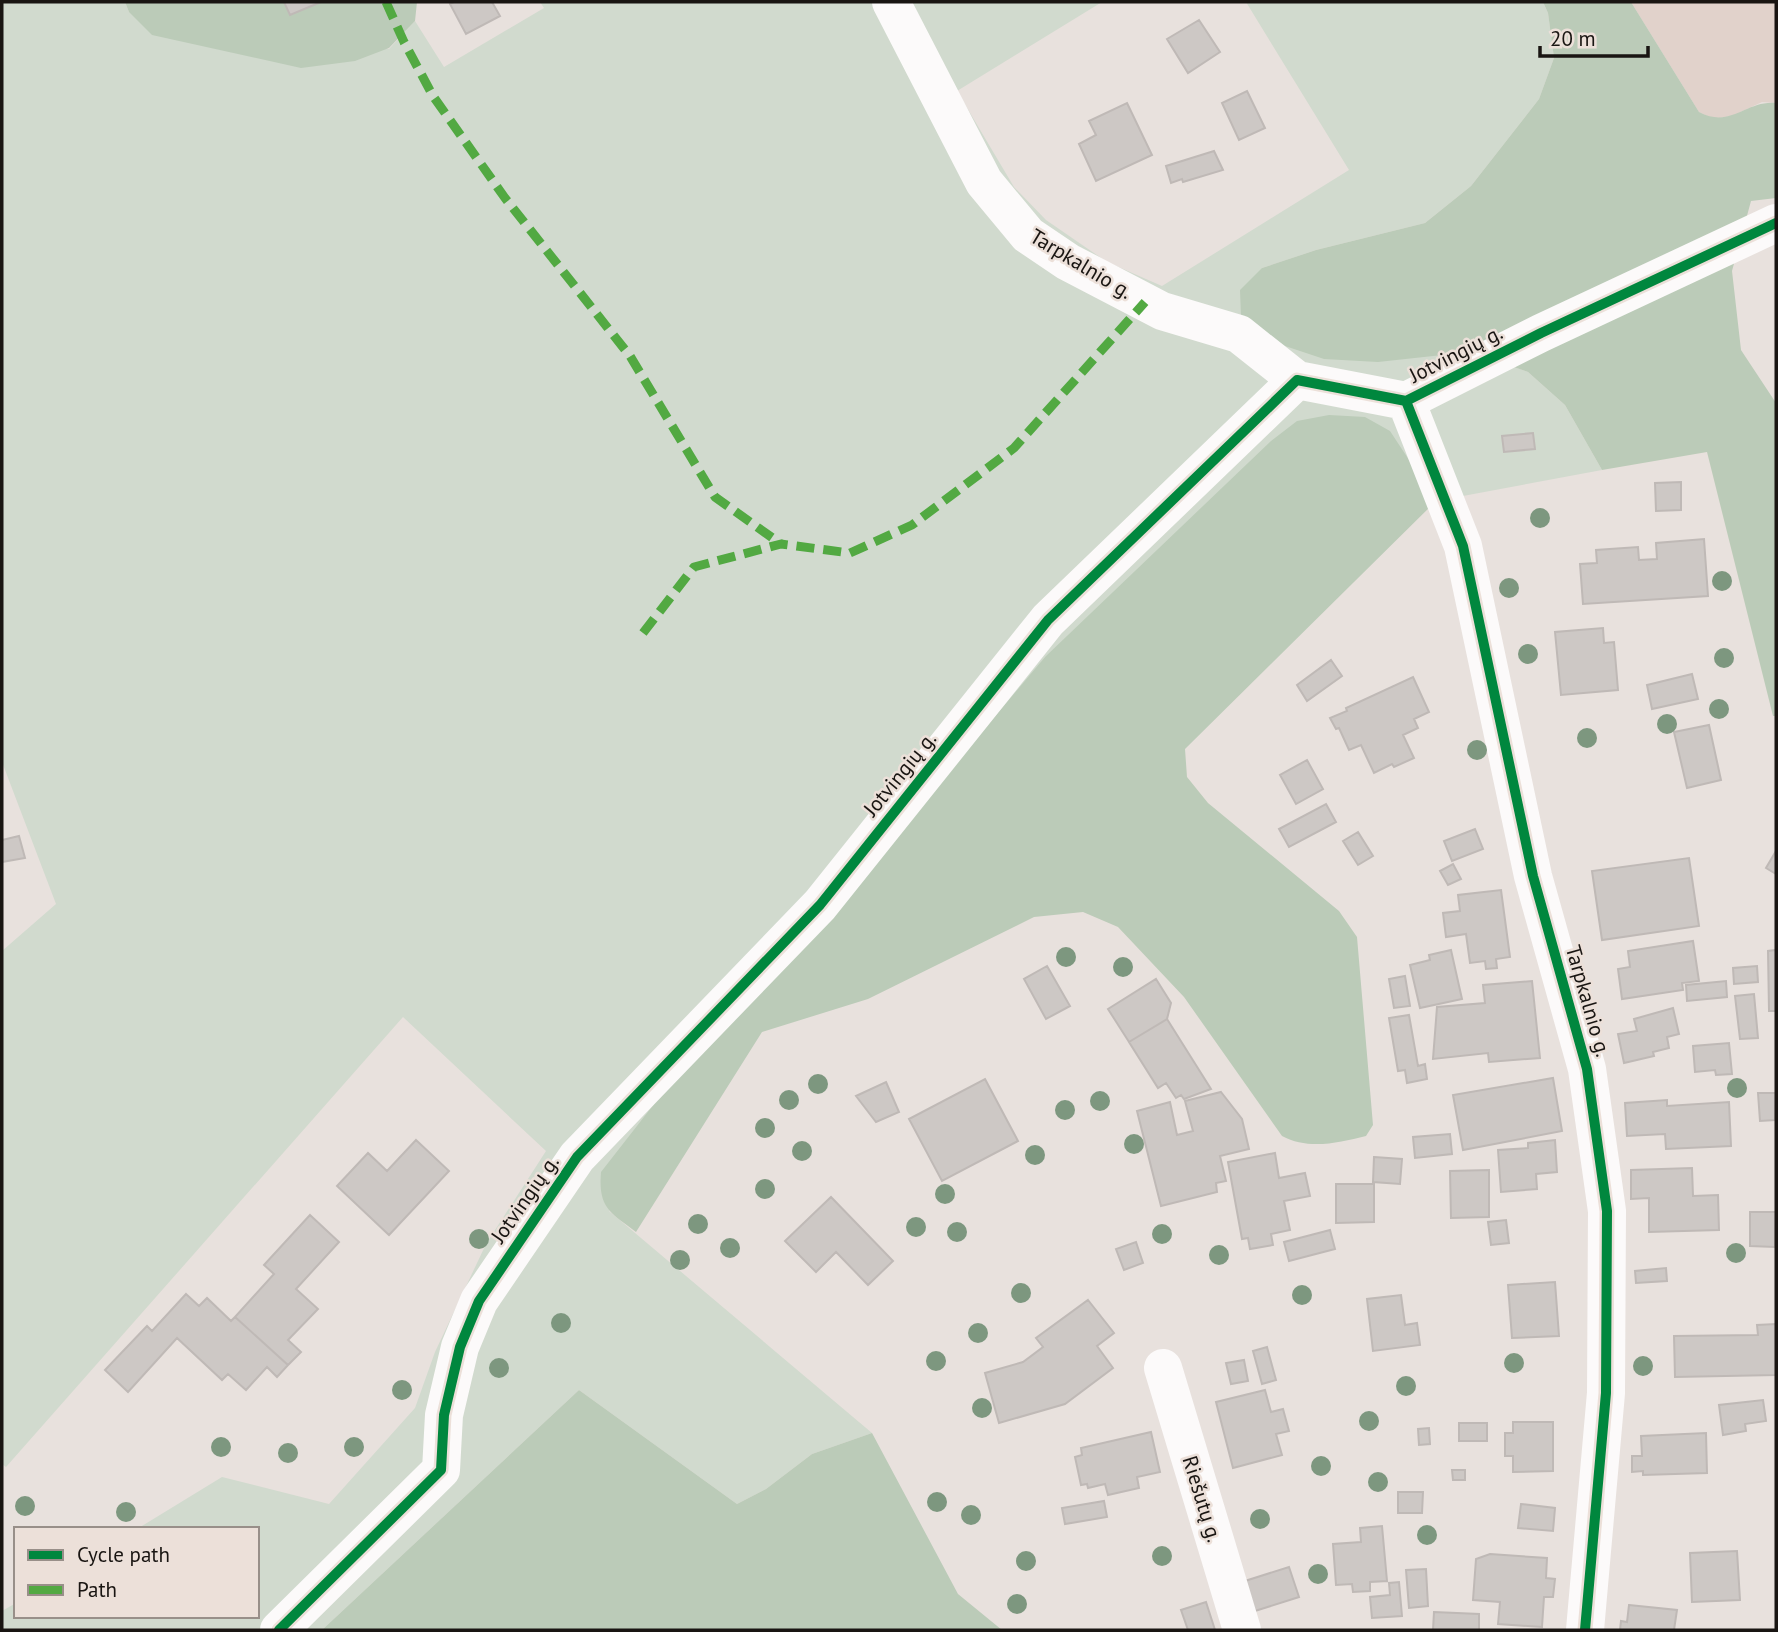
<svg xmlns="http://www.w3.org/2000/svg" width="1778" height="1632" font-family="'PT Sans',sans-serif">
  <style>
    .built { fill: #e1d2cb }
    .green { fill: #d1dace }
    .forest { fill: #bbcbb8 }
    .building { fill: #cdc8c5; stroke: #bfb9b6; stroke-width: 2 }
    .lines { fill: none; stroke-linecap: round; stroke-linejoin: round }
    .minor { stroke: #fcfafa; stroke-width: 38 }
    .quiet { stroke: #52a942; stroke-width: 9; stroke-dasharray: 18 9; stroke-linecap: butt }
    .cycleway-casing { stroke: #ece0d9; stroke-width: 15 }
    .cycleway { stroke: #00873e; stroke-width: 10 }
    .tree { fill: #7d977f }
    .labels { text-anchor: middle; stroke-width: 5; stroke-linejoin: round; paint-order: stroke }
    .street-label { font-size: 21px; fill: #191512; stroke: #ece0d9 }
  </style>
  <rect width="100%" height="100%" fill="#e8e1dd"/>
  <path class="built" d="M1631,2H1776V103L1762,102L1732,116L1713,119L1699,112Z"/>
  <path class="green" d="M2,2H125L129,12L389,49L415,21L444,67L544,8L540,2H1102L957,91L1014,187L1046,220L1107,262L1162,286L1349,170L1246,2H1543L1548,13L1554,58L1539,99L1471,186L1425,223L1316,250L1262,268L1432,355L1470,352L1528,372L1565,405L1602,470L1436,501L1045,657L609,1211L872,1433L812,1454L766,1489L737,1504L579,1390L322,1630H2V1611L16,1603V1616H257V1529H137L222,1477L329,1504L415,1408L435,1352L486,1244L546,1151L403,1017L6,1467L2,1464V951L56,904L2,762Z"/>
  <path class="forest" d="M125,2H417L415,21L389,48L355,61L301,68L152,35L129,12Z
    M1543,2H1631L1699,112C1731,129 1746,100 1776,103V198L1751,201L1732,271L1741,350L1776,403V716H1773L1707,452L1602,470L1565,405L1528,372L1470,352L1378,362L1324,359L1285,346L1241,317L1240,290L1262,268L1316,250L1425,223L1471,186L1539,99L1554,58L1548,13Z
    M1329,415L1365,417L1390,431L1436,501L1185,749L1187,777L1208,803L1339,911L1357,937L1373,1125L1366,1136C1338,1143 1308,1150 1282,1136L1184,997L1118,927L1083,912L1034,917L868,999L762,1032L636,1232C610,1212 598,1208 601,1172L708,1035L804,943L1045,657L1271,441L1297,421Z
    M579,1390L737,1504L766,1489L812,1454L872,1433L958,1594L1002,1630H322Z"/>
  <path class="building" d="M284,2H321L290,15Z
    M454,2H492L500,16L466,34L450,4Z
    M1199,20L1220,52L1188,73L1167,39Z
    M1247,91L1265,128L1239,140L1222,103Z
    M1127,103L1152,155L1096,181L1079,144L1096,135L1089,121Z
    M1214,151L1223,170L1183,182L1182,179L1171,183L1166,166Z
    M1533,433L1535,449L1504,452L1502,436Z
    M1681,482V510L1656,511L1655,483Z
    M1704,539L1708,596L1583,604L1580,564L1597,563L1596,550L1638,547L1639,560L1657,559L1656,543Z
    M1603,628L1604,643L1614,642L1618,690L1561,695L1555,632Z
    M1331,660L1342,676L1307,701L1297,685Z
    M1692,674L1698,699L1652,709L1647,685Z
    M1413,677L1429,712L1414,719L1418,728L1403,735L1414,758L1394,767L1392,764L1374,773L1361,745L1349,750L1339,728L1336,729L1330,718L1347,711L1346,708Z
    M1709,725L1721,780L1687,788L1674,732Z
    M1307,760L1323,789L1296,804L1280,775Z
    M1326,804L1336,822L1289,847L1279,829Z
    M1475,829L1483,849L1452,861L1444,841Z
    M1358,832L1373,856L1358,865L1343,841Z
    M19,836L25,858L2,862V840Z
    M1776,851V874L1766,868Z
    M1689,858L1699,926L1602,940L1592,871Z
    M1453,864L1461,879L1448,885L1440,871Z
    M1501,890L1510,957L1496,959L1497,968L1486,969L1485,961L1470,963L1466,934L1446,937L1443,913L1460,911L1458,895Z
    M1693,941L1699,981L1682,983L1683,990L1622,999L1618,969L1630,967L1628,951Z
    M1451,950L1462,999L1420,1008L1410,965L1430,960L1429,955Z
    M1776,950V1011H1769L1768,951Z
    M1047,966L1070,1006L1046,1019L1024,979Z
    M1757,966L1758,982L1734,984L1733,968Z
    M1405,976L1410,1006L1394,1008L1389,979Z
    M1156,979L1171,1003L1167,1019L1129,1042L1108,1009Z
    M1532,981L1540,1058L1489,1062L1488,1053L1433,1059L1437,1007L1485,1003L1483,985Z
    M1726,981L1727,997L1687,1001L1686,985Z
    M1754,994L1758,1038L1740,1039L1735,996Z
    M1673,1008L1679,1034L1667,1037L1669,1048L1653,1052L1654,1056L1624,1063L1618,1034L1637,1031L1634,1019Z
    M1409,1015L1418,1066L1425,1064L1427,1079L1407,1083L1405,1070L1398,1071L1389,1018Z
    M1167,1019L1211,1089L1184,1099L1181,1095L1176,1098L1166,1083L1158,1088L1129,1042Z
    M1729,1043L1732,1074L1716,1075L1715,1070L1695,1072L1693,1046Z
    M1553,1078L1562,1131L1463,1150L1453,1095Z
    M985,1079L1018,1141L942,1181L909,1119Z
    M886,1082L899,1112L876,1122L856,1096Z
    M1221,1092L1242,1119L1249,1149L1220,1156L1226,1181L1216,1183L1217,1192L1161,1206L1137,1111L1170,1102L1177,1135L1193,1131L1185,1101Z
    M1758,1093H1776L1775,1120L1760,1121Z
    M1667,1100V1106L1729,1102L1731,1146L1666,1149L1665,1134L1627,1136L1625,1103Z
    M1450,1134L1452,1154L1415,1158L1413,1137Z
    M416,1140L449,1171L389,1235L337,1186L368,1153L387,1171Z
    M1555,1140L1557,1172L1536,1174L1537,1189L1501,1192L1498,1150L1528,1148V1143Z
    M1275,1153L1279,1178L1305,1173L1310,1196L1284,1201L1290,1230L1271,1234L1273,1245L1250,1249L1248,1238L1242,1239L1228,1162Z
    M1374,1157L1402,1159L1400,1184L1373,1182Z
    M1692,1168L1693,1196L1718,1195L1719,1230L1649,1232V1198L1631,1199V1170Z
    M1489,1170V1217L1451,1218L1450,1171Z
    M1336,1184H1374V1222L1336,1223Z
    M831,1197L893,1261L868,1285L836,1252L816,1272L785,1241Z
    M1750,1212H1776L1775,1247L1750,1246Z
    M310,1215L339,1242L296,1289L318,1309L288,1340L301,1352L288,1365L235,1317L274,1274L264,1265Z
    M1506,1220L1509,1243L1491,1245L1488,1222Z
    M1330,1230L1335,1249L1289,1261L1284,1242Z
    M1136,1242L1143,1263L1124,1270L1116,1249Z
    M1666,1268L1667,1281L1636,1283L1635,1271Z
    M1555,1282L1559,1336L1512,1338L1508,1285Z
    M186,1294L199,1306L207,1298L231,1321L235,1317L288,1365L277,1377L267,1367L246,1390L228,1374L222,1380L177,1338L128,1392L105,1370L147,1326L152,1331Z
    M1401,1295L1405,1325L1417,1323L1420,1345L1373,1351L1367,1299Z
    M1088,1300L1114,1333L1097,1346L1113,1368L1065,1404L999,1423L985,1373L1023,1362L1043,1347L1036,1338Z
    M1776,1324V1375L1675,1377L1674,1336L1758,1335L1757,1325Z
    M1267,1347L1276,1380L1262,1384L1253,1351Z
    M1244,1360L1248,1381L1231,1384L1226,1363Z
    M1265,1390L1271,1412L1283,1409L1289,1431L1276,1434L1282,1455L1233,1468L1216,1402Z
    M1763,1400L1766,1421L1745,1424L1746,1431L1723,1435L1719,1405Z
    M1513,1422H1553V1471L1513,1472V1456H1505V1433H1513Z
    M1459,1423H1487V1441H1459Z
    M1429,1428L1430,1444L1419,1445L1418,1429Z
    M1151,1432L1160,1472L1137,1477L1139,1488L1108,1495L1105,1484L1088,1488L1087,1484L1081,1485L1075,1457L1082,1455L1081,1448Z
    M1706,1433L1707,1473L1643,1475V1471L1632,1472V1456H1642L1641,1436Z
    M1452,1470H1465V1480H1453Z
    M1398,1492H1423L1422,1513H1398Z
    M1104,1501L1107,1517L1065,1524L1062,1508Z
    M1521,1504L1555,1508L1553,1531L1518,1528Z
    M1382,1526L1387,1581L1370,1582V1591L1353,1592L1352,1584L1336,1585L1333,1544L1361,1542L1360,1528Z
    M1737,1551L1740,1600L1692,1602L1690,1553Z
    M1490,1554L1547,1558L1546,1578L1555,1579L1553,1597H1544L1542,1627L1498,1624L1500,1602L1473,1600L1476,1559Z
    M1289,1567L1299,1597L1255,1611L1245,1581Z
    M1426,1569L1428,1606L1409,1608L1406,1570Z
    M1399,1582L1402,1616L1372,1618L1370,1597L1390,1595L1389,1583Z
    M1206,1602L1215,1630H1188L1181,1610Z
    M1629,1605L1677,1610L1674,1630H1620L1621,1621L1627,1622Z
    M1434,1612L1479,1614V1630H1433Z"/>
  <g class="lines">
    <path class="minor" d="M891,2L984,182L1028,235L1068,262L1162,311L1239,334L1297,380
      M1406,401L1463,546L1533,876L1587,1069L1607,1211L1606,1393L1585,1630
      M1163,1368L1242,1630
      M279,1630L441,1470L444,1415L460,1347L479,1301L577,1157L820,905L1048,620L1297,380L1406,401L1541,333L1776,223"/>
    <path class="quiet" d="M386,2L404,42L433,96L505,198L630,356L715,497L781,544
      M643,633L694,567L781,544L850,553L912,525L1014,448L1145,302"/>
    <g class="cycleway-casing">
      <path id="cycleway" d="M1406,401L1463,546L1533,876L1587,1069L1607,1211L1606,1393L1585,1630
        M279,1630L441,1470L444,1415L460,1347L479,1301L577,1157L820,905L1048,620L1297,380L1406,401L1541,333L1776,223"/>
    </g>
    <use href="#cycleway" class="cycleway"/>
  </g>
  <g class="tree">
    <circle cx="1540" cy="518" r="10"/>
    <circle cx="1722" cy="581" r="10"/>
    <circle cx="1509" cy="588" r="10"/>
    <circle cx="1528" cy="654" r="10"/>
    <circle cx="1724" cy="658" r="10"/>
    <circle cx="1719" cy="709" r="10"/>
    <circle cx="1667" cy="724" r="10"/>
    <circle cx="1587" cy="738" r="10"/>
    <circle cx="1477" cy="750" r="10"/>
    <circle cx="1066" cy="957" r="10"/>
    <circle cx="1123" cy="967" r="10"/>
    <circle cx="818" cy="1084" r="10"/>
    <circle cx="1737" cy="1088" r="10"/>
    <circle cx="789" cy="1100" r="10"/>
    <circle cx="1100" cy="1101" r="10"/>
    <circle cx="1065" cy="1110" r="10"/>
    <circle cx="765" cy="1128" r="10"/>
    <circle cx="1134" cy="1144" r="10"/>
    <circle cx="802" cy="1151" r="10"/>
    <circle cx="1035" cy="1155" r="10"/>
    <circle cx="765" cy="1189" r="10"/>
    <circle cx="945" cy="1194" r="10"/>
    <circle cx="698" cy="1224" r="10"/>
    <circle cx="916" cy="1227" r="10"/>
    <circle cx="957" cy="1232" r="10"/>
    <circle cx="1162" cy="1234" r="10"/>
    <circle cx="479" cy="1239" r="10"/>
    <circle cx="730" cy="1248" r="10"/>
    <circle cx="1736" cy="1253" r="10"/>
    <circle cx="1219" cy="1255" r="10"/>
    <circle cx="680" cy="1260" r="10"/>
    <circle cx="1021" cy="1293" r="10"/>
    <circle cx="1302" cy="1295" r="10"/>
    <circle cx="561" cy="1323" r="10"/>
    <circle cx="978" cy="1333" r="10"/>
    <circle cx="936" cy="1361" r="10"/>
    <circle cx="1514" cy="1363" r="10"/>
    <circle cx="1643" cy="1366" r="10"/>
    <circle cx="499" cy="1368" r="10"/>
    <circle cx="1406" cy="1386" r="10"/>
    <circle cx="402" cy="1390" r="10"/>
    <circle cx="982" cy="1408" r="10"/>
    <circle cx="1369" cy="1421" r="10"/>
    <circle cx="221" cy="1447" r="10"/>
    <circle cx="354" cy="1447" r="10"/>
    <circle cx="288" cy="1453" r="10"/>
    <circle cx="1321" cy="1466" r="10"/>
    <circle cx="1378" cy="1482" r="10"/>
    <circle cx="937" cy="1502" r="10"/>
    <circle cx="25" cy="1506" r="10"/>
    <circle cx="126" cy="1512" r="10"/>
    <circle cx="971" cy="1515" r="10"/>
    <circle cx="1260" cy="1519" r="10"/>
    <circle cx="1427" cy="1535" r="10"/>
    <circle cx="1162" cy="1556" r="10"/>
    <circle cx="1026" cy="1561" r="10"/>
    <circle cx="1318" cy="1574" r="10"/>
    <circle cx="1017" cy="1604" r="10"/>
  </g>
  <g class="labels">
    <g class="street-label">
      <text transform="translate(1081 264) rotate(31)" y="7">Tarpkalnio g.</text>
      <text transform="translate(1456 354) rotate(-27)" y="7">Jotvingių g.</text>
      <text transform="translate(900 774) rotate(-51)" y="7">Jotvingių g.</text>
      <text transform="translate(1588 1001) rotate(74)" y="7">Tarpkalnio g.</text>
      <text transform="translate(525 1199) rotate(-55)" y="7">Jotvingių g.</text>
      <text transform="translate(1202 1499) rotate(73)" y="7">Riešutų g.</text>
    </g>
  </g>
  <rect width="1778" height="1632" fill="none" stroke="#191512" stroke-width="7"/>
  <rect x="14" y="1527" width="245" height="91" fill="#ece0d9" stroke="#988f89" stroke-width="2"/>
  <rect x="28" y="1550" width="35" height="10" fill="#00873e" stroke="#988f89" stroke-width="2"/>
  <text x="77" y="1562" font-size="21" fill="#191512">Cycle path</text>
  <rect x="28" y="1585" width="35" height="10" fill="#52a942" stroke="#988f89" stroke-width="2"/>
  <text x="77" y="1597" font-size="21" fill="#191512">Path</text>
  <path d="M1540 46v10h108v-10" fill="none" stroke="#191512" stroke-width="3.5"/>
  <text x="1550" y="46" font-size="21" fill="#191512" stroke="#ece0d9" stroke-width="5" paint-order="stroke">20 m</text>
</svg>
